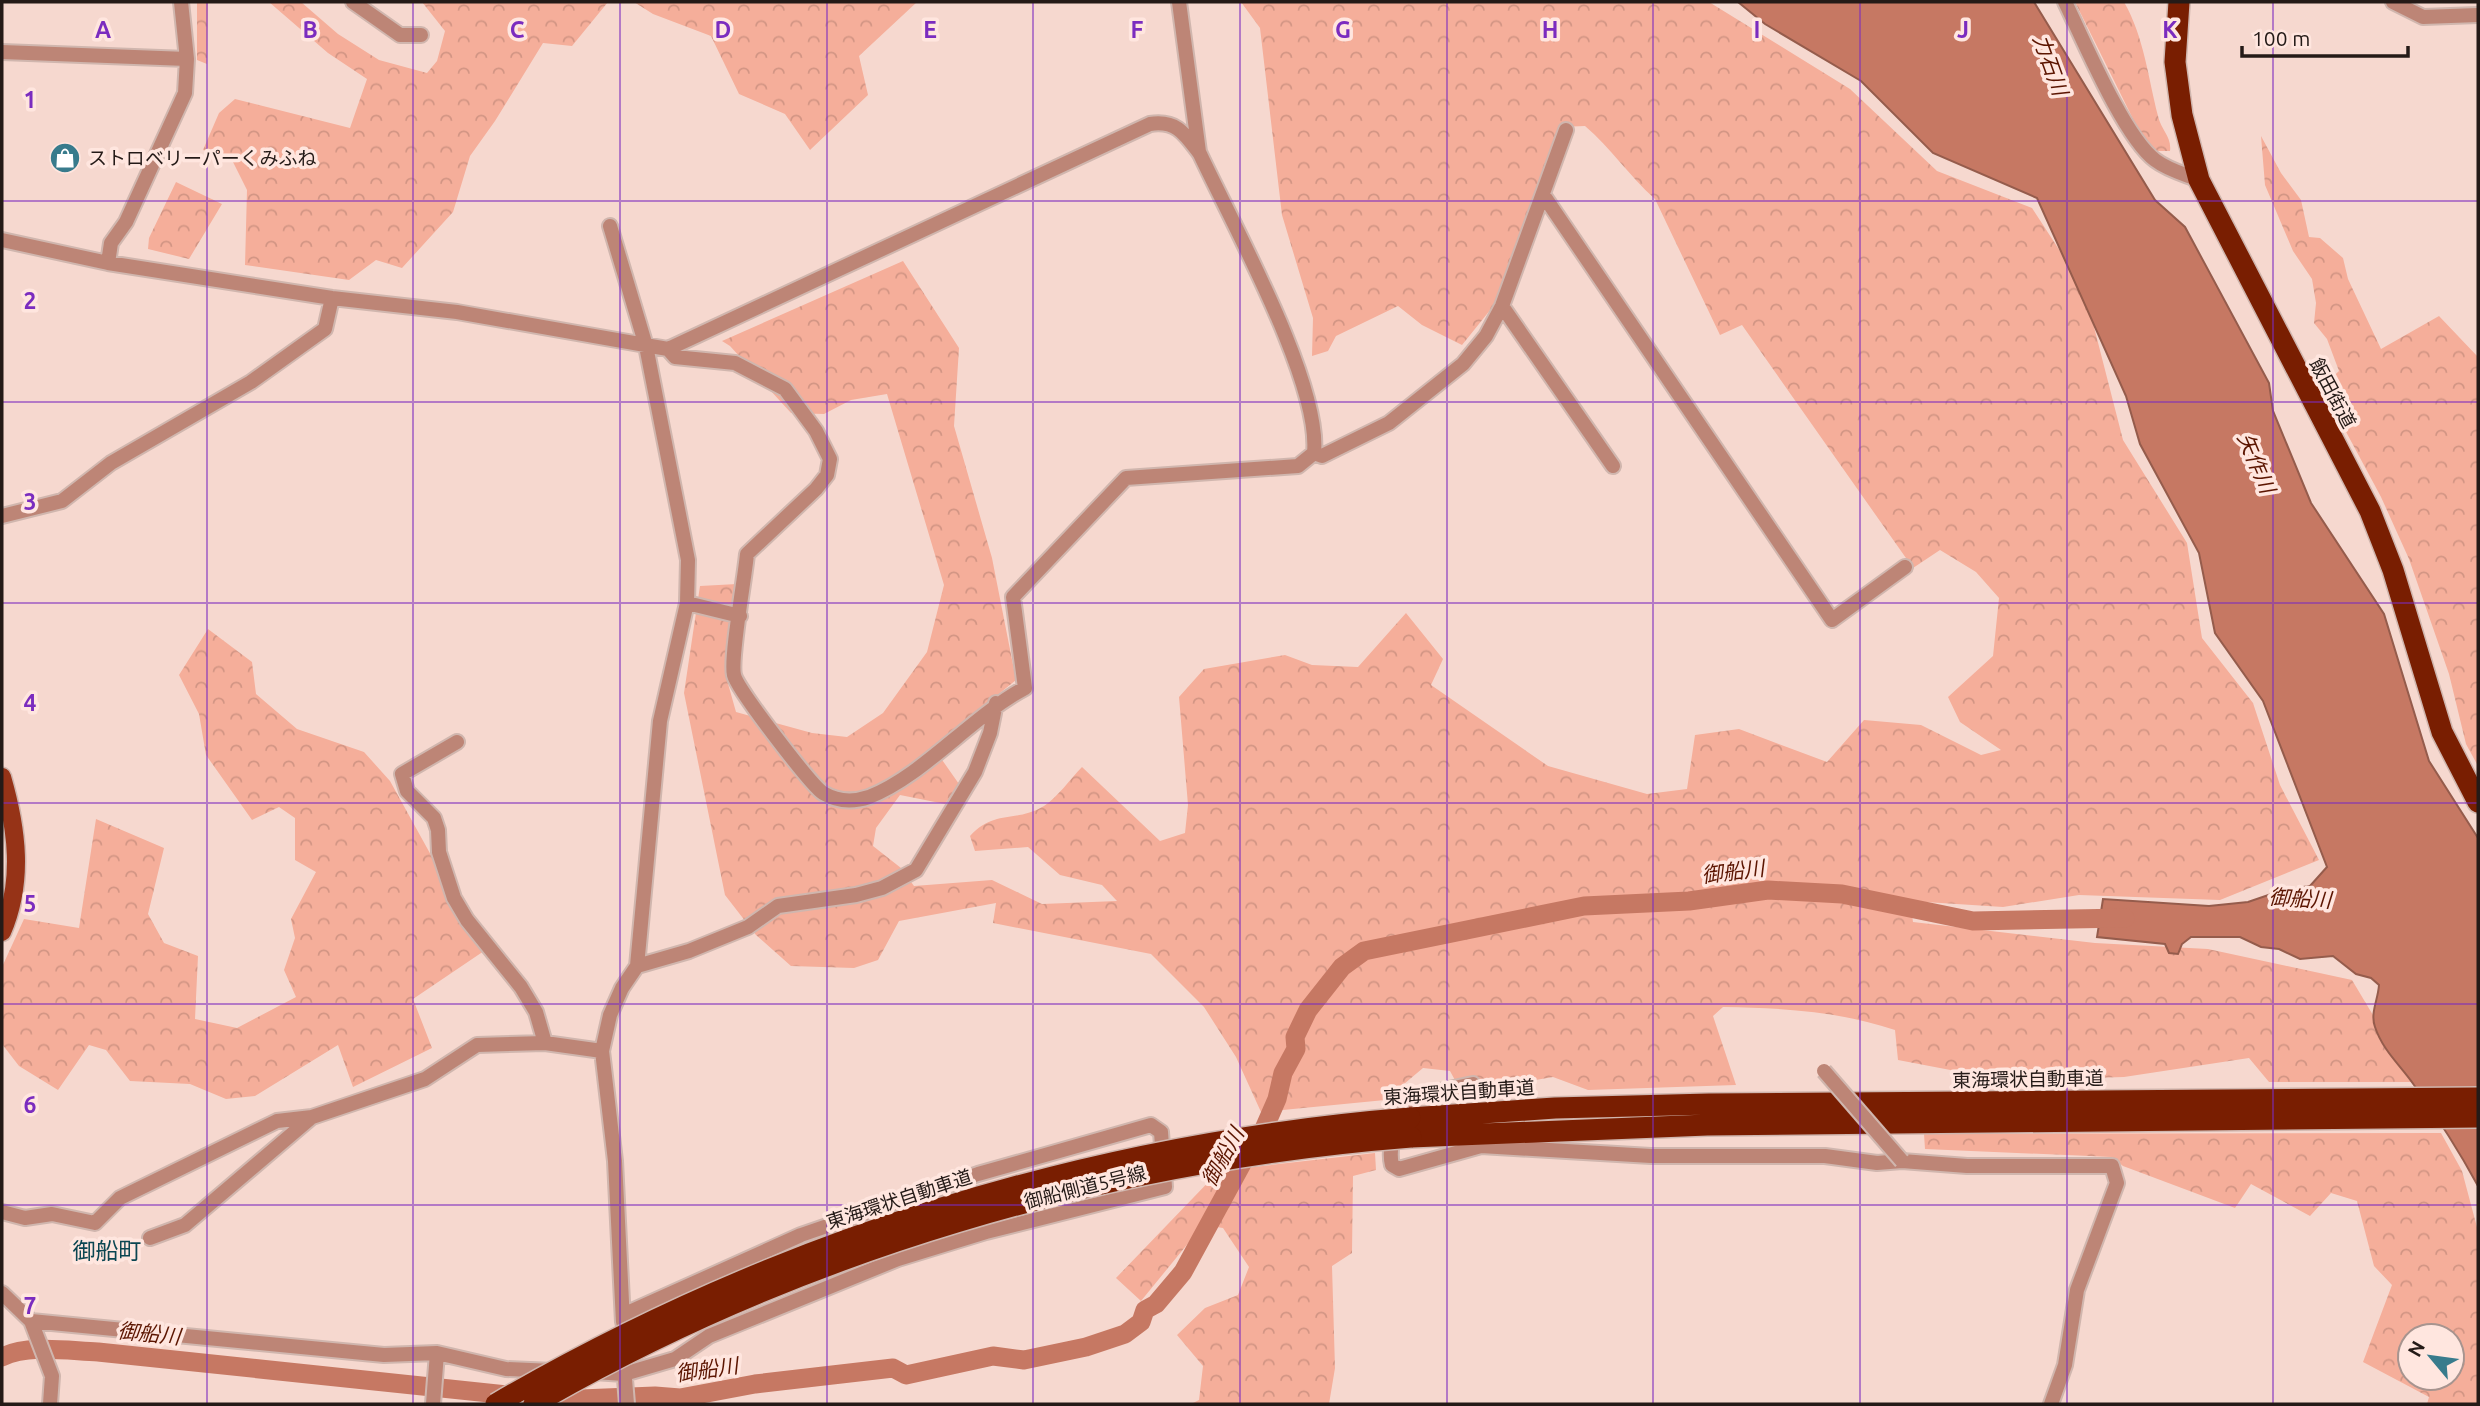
<svg xmlns="http://www.w3.org/2000/svg" width="2480" height="1406" font-family="Ubuntu,'Noto Sans JP',sans-serif">
  <style>
    .forest { fill: url(#forest-crowns); fill-rule: evenodd }
    .water { fill: #c67863; stroke: #955c4c; stroke-width: 2 }
    .lines { fill: none; stroke-linecap: round; stroke-linejoin: round }
    .river { stroke: #c67863; stroke-width: 19 }
    .minor-casing { stroke: #d0b6ae; stroke-width: 18 }
    .major-casing { stroke: #d0b6ae; stroke-width: 21 }
    .highway-casing { stroke: #d0b6ae; stroke-width: 24 }
    .minor { stroke: #bd8576; stroke-width: 14 }
    .major { stroke: #963317; stroke-width: 18 }
    .highway { stroke: #791e01; stroke-width: 21 }
    .minor-bridge-casing { stroke: #d0b6ae; stroke-width: 18; stroke-linecap: butt }
    .highway-bridge-casing { stroke: #d0b6ae; stroke-width: 24; stroke-linecap: butt }
    .minor-bridge { stroke: #bd8576; stroke-width: 14 }
    .highway-bridge { stroke: #791e01; stroke-width: 21 }
    .grid { fill: none; stroke: #7b2cbf; stroke-width: 2; stroke-opacity: 0.55 }
    .labels { text-anchor: middle; stroke-width: 7; stroke-linejoin: round; paint-order: stroke }
    .poi-label { font-size: 19px; fill: #241a17; stroke: #ffe6df; text-anchor: start }
    .street-label { font-size: 19px; fill: #241a17; stroke: #ffe6df }
    .water-label { font-size: 21px; font-style: italic; fill: #5c1501; stroke: #ffe6df }
    .quarter-label { font-size: 23px; fill: #0b4652; stroke: #ffe6df }
    .grid-label { font-size: 23px; text-anchor: middle; font-weight: bold; fill: #7b2cbf; stroke: #ffe6df; stroke-width: 7; stroke-linejoin: round; paint-order: stroke }
  </style>
  <defs>
    <pattern id="forest-crowns" width="20" height="18" patternUnits="userSpaceOnUse" patternTransform="scale(1.75)"><rect width="20" height="18" fill="#f5ae9a"/><path d="M2 6a3 3 0 1 1 6 0M12 15a3 3 0 1 1 6 0" fill="none" stroke="#d29584"/></pattern>
  </defs>
  <rect width="100%" height="100%" fill="#f6d8cf"/>
  <path class="forest" d="M197,2H208L207,64L197,60Z
    M269,2H301L338,34L379,60L427,73L437,61L445,31L422,2H608L572,46L543,43L495,121L470,156L453,212L402,268L376,260L349,280L245,265L247,190L233,162L203,150L219,113L235,99L350,128L367,79L328,53Z
    M634,2H917L859,56L868,95L810,150L785,114L739,94L711,36L653,14Z
    M1241,2H1709L1850,89L1937,171L2032,208L2084,288L2123,440L2187,543L2202,638L2253,703L2280,785L2319,860L2220,900L2079,895L2003,907L1910,901L1913,922L2095,943L2208,949L2352,980L2413,1082H2269L2249,1058L2124,1077L2091,1078L1987,1077L1898,1060L1895,1030C1838,1011 1783,1008 1723,1007L1713,1016L1736,1085L1588,1090L1553,1077L1462,1093L1450,1071L1423,1068L1385,1100L1261,1112L1236,1057L1204,1007L1151,954L993,923L996,903L899,921L878,960L854,968L791,966L756,935L725,895L684,693L700,586L737,584L727,680L736,712L812,733L847,737L883,713L927,652L944,585L887,394L851,400L824,414L791,413L730,346L722,341L903,261L959,348L954,426L992,558L1016,680L933,747L959,784L945,804L900,795L876,828L873,846L901,868L914,886L992,880L1042,904L1117,901L1102,885L1060,875L1028,847L975,851L970,836C995,809 1016,823 1044,806C1058,797 1070,779 1082,767L1160,841L1185,833L1188,805L1179,697L1204,669L1285,655L1312,665L1358,667L1406,613L1443,659L1431,685L1548,766L1647,794L1687,789L1695,735L1739,729L1827,762L1864,720L1921,725L1981,755L2001,750L1960,722L1948,697L1993,656L1999,598L1976,572L1940,550L1913,568L1742,325L1720,335L1655,199C1629,176 1611,148 1585,126L1560,127L1495,304L1462,345L1422,325L1398,306L1336,336L1328,351L1312,356L1313,318L1282,215L1260,28Z
    M2075,2H2124C2144,37 2148,77 2158,116C2161,130 2172,137 2170,151H2154L2135,123Z
    M2261,136L2281,173L2301,200L2309,237L2320,238L2343,258L2348,279L2381,349L2439,316L2478,357V766L2466,744L2449,674L2409,559L2381,497L2322,387L2339,371L2327,339L2314,323L2316,303L2312,279L2293,251L2265,185Z
    M176,182L222,204L189,259L148,249L149,238Z
    M208,629L252,662L256,694L297,729L364,752L390,781L484,951L413,999L432,1048L353,1087L338,1045L255,1096L226,1099L190,1084L130,1081L106,1050L89,1045L58,1090L19,1066L2,1044V967L24,919L79,928L96,819L164,848L148,914L164,943L198,956L195,1019L237,1028L296,997L284,970L295,938L291,919L316,872L295,860V818L279,807L252,820L206,755L199,714L179,675Z
    M2441,1133L2462,1171L2478,1231V1404H2427L2429,1397L2363,1362L2392,1285L2374,1266L2357,1201L2331,1193L2310,1216L2251,1184L2235,1208L2123,1166L2112,1157L1925,1149L1924,1134ZM2410,1336H2452V1378H2410Z
    M1375,1153L1376,1170L1353,1176L1352,1253L1332,1266L1335,1368L1329,1404H1191L1199,1400L1203,1366L1177,1335L1205,1308L1238,1295L1249,1267L1223,1228L1203,1225L1141,1301L1116,1278L1219,1171Z"/>
  <path class="water" d="M1738,2H2034L2155,200L2185,227L2269,383L2273,411L2311,503L2384,614L2429,761L2478,838V1186C2459,1151 2438,1118 2414,1085C2401,1066 2383,1051 2375,1027C2370,1013 2378,1000 2379,985L2371,978L2356,974L2333,956L2300,959L2279,949L2261,947L2240,937H2191L2182,944L2178,954L2169,953L2165,944L2097,937L2103,899L2209,906L2248,902L2283,890L2310,886L2327,867L2263,701L2215,633L2199,553L2140,444L2126,396L2037,198L1933,153L1861,81L1765,24Z"/>
  <g class="lines">
    <path class="river" d="M2,1357C29,1344 69,1351 98,1352L556,1400L655,1396L680,1398L755,1384L893,1368L906,1375L993,1356L1024,1360L1086,1347L1125,1334L1141,1322L1145,1310L1156,1304L1183,1272L1244,1160L1256,1147L1277,1099L1283,1073L1296,1049L1295,1037L1308,1010L1342,967L1364,951L1584,906L1689,901L1768,890L1842,894L1973,921L2125,918"/>
    <g class="minor-casing">
      <path id="minor" d="M353,2L400,35H421
        M1179,2L1199,152
        M2065,2C2083,39 2124,137 2155,160C2168,170 2184,174 2199,180
        M2393,2L2423,17L2478,15
        M2,52L187,59
        M1544,196L1832,620L1905,567
        M610,226L646,346L688,560L687,603L660,721L637,966L622,988L610,1015L602,1051L615,1161L623,1322
        M2,240L108,263L332,298L457,312L668,349L1150,124C1177,120 1185,134 1200,154C1232,223 1321,383 1314,453L1298,466L1126,478L1013,597L1025,688C971,717 923,776 869,797C854,802 838,802 823,793C811,785 737,689 734,675C730,658 745,577 747,554L816,489L827,475L830,459L816,431L785,389L735,363L675,357L668,349
        M108,263L111,243L126,222L185,93L187,59L181,2
        M1502,306L1613,466
        M1314,453L1322,456L1389,423L1463,364L1486,336L1502,306L1566,130
        M2,516L62,501L111,463L251,382L325,329L332,298
        M687,603L740,616
        M457,742L402,774L407,791L434,818L438,830L439,852L454,898L467,920L521,987L536,1012L545,1043
        M637,966L689,951L748,927L778,906L856,895L882,888L916,870L975,772L990,733L996,703
        M1473,1084L1411,1097C1399,1112 1387,1146 1392,1165L1399,1169L1481,1146L1651,1156H1825L1877,1163L1902,1161L1967,1166H2112L2117,1183L2077,1290L2065,1365L2051,1404
        M2,1212L25,1218L52,1214L95,1223L120,1198L277,1121L312,1117L425,1079L477,1045L545,1043L602,1051
        M150,1238L185,1225L312,1117
        M2,1293L31,1321L52,1376L50,1404
        M31,1321L384,1355L437,1353L506,1369L553,1371
        M624,1367L627,1404
        M594,1372L624,1374L675,1359L709,1336L898,1259L986,1232L1165,1187L1161,1132L1151,1125L978,1174L801,1235L623,1315
        M433,1404L437,1353"/>
    </g>
    <g class="major-casing">
      <path id="major" d="M2,777C17,829 24,881 2,932"/>
    </g>
    <g class="highway-casing">
      <path id="highway" d="M2179,2L2175,62L2182,115L2199,180L2370,511L2393,570L2442,732L2478,802
        M1410,1118L1555,1108L1709,1104L2478,1098
        M1411,1137L1707,1125L2478,1117"/>
    </g>
    <use href="#minor" class="minor"/>
    <use href="#major" class="major"/>
    <use href="#highway" class="highway"/>
    <g class="minor-bridge-casing">
      <path id="minor-bridge" d="M1824,1071L1902,1161"/>
    </g>
    <g class="highway-bridge-casing">
      <path id="highway-bridge" d="M496,1404C776,1241 1087,1144 1410,1118
        M534,1404C800,1250 1105,1161 1411,1137"/>
    </g>
    <use href="#minor-bridge" class="minor-bridge"/>
    <use href="#highway-bridge" class="highway-bridge"/>
  </g>
  <path class="grid" d="M207,2V1404M413,2V1404M620,2V1404M827,2V1404M1033,2V1404M1240,2V1404M1447,2V1404M1653,2V1404M1860,2V1404M2067,2V1404M2273,2V1404M2,201H2478M2,402H2478M2,603H2478M2,803H2478M2,1004H2478M2,1205H2478"/>
  <defs>
    <g id="shop-disc" transform="scale(1.575)"><circle r="9.5" fill="#387b8c" stroke="#ffe6df"/><path d="M-5-2.5h2.3a2.7 3.5 0 0 1 5.4 0H5L5.5 6h-11ZM-1.5-2.5h3a1.5 2.3 0 0 0-3 0Z" fill="#fff"/></g>
  </defs>
  <g fill-rule="evenodd">
    <use href="#shop-disc" x="65" y="158"/>
  </g>
  <g class="labels">
    <g class="poi-label">
      <text x="88" y="165">ストロベリーパーくみふね</text>
    </g>
    <g class="street-label">
      <text transform="translate(2333 393) rotate(62)" y="7">飯田街道</text>
      <text transform="translate(2028 1079) rotate(-1)" y="7">東海環状自動車道</text>
      <text transform="translate(1459 1092) rotate(-4)" y="7">東海環状自動車道</text>
      <text transform="translate(1085 1187) rotate(-14)" y="7">御船側道5号線</text>
      <text transform="translate(899 1199) rotate(-18)" y="7">東海環状自動車道</text>
    </g>
    <g class="water-label">
      <text transform="translate(2050 65) rotate(70)" y="7">力石川</text>
      <text transform="translate(2256 463) rotate(67)" y="7">矢作川</text>
      <text transform="translate(1733 872) rotate(-7)" y="7">御船川</text>
      <text transform="translate(2300 899) rotate(3)" y="7">御船川</text>
      <text transform="translate(1223 1157) rotate(-61)" y="7">御船川</text>
      <text transform="translate(149 1334) rotate(6)" y="7">御船川</text>
      <text transform="translate(707 1370) rotate(-8)" y="7">御船川</text>
    </g>
    <g class="quarter-label">
      <text x="107" y="1259">御船町</text>
    </g>
  </g>
  <g class="grid-label">
    <text x="103" y="38">A</text>
    <text x="310" y="38">B</text>
    <text x="517" y="38">C</text>
    <text x="723" y="38">D</text>
    <text x="930" y="38">E</text>
    <text x="1137" y="38">F</text>
    <text x="1343" y="38">G</text>
    <text x="1550" y="38">H</text>
    <text x="1757" y="38">I</text>
    <text x="1963" y="38">J</text>
    <text x="2170" y="38">K</text>
    <text x="30" y="108">1</text>
    <text x="30" y="309">2</text>
    <text x="30" y="510">3</text>
    <text x="30" y="711">4</text>
    <text x="30" y="912">5</text>
    <text x="30" y="1113">6</text>
    <text x="30" y="1314">7</text>
  </g>
  <rect width="2480" height="1406" fill="none" stroke="#241a17" stroke-width="7"/>
  <g transform="translate(2431 1357) rotate(299)"><circle r="33" fill="#ffe6df" stroke="#a7948f" stroke-width="2"/>
  <path d="M0-5L12 26L0 18L-12 26Z" fill="#387b8c"/>
  <text y="-10" font-size="19" font-weight="bold" text-anchor="middle" fill="#241a17">N</text>
  </g>
  <path d="M2242 46v10h166v-10" fill="none" stroke="#241a17" stroke-width="3.5"/>
  <text x="2252" y="46" font-size="21" fill="#241a17" stroke="#ffe6df" stroke-width="5" paint-order="stroke">100 m</text>
</svg>
